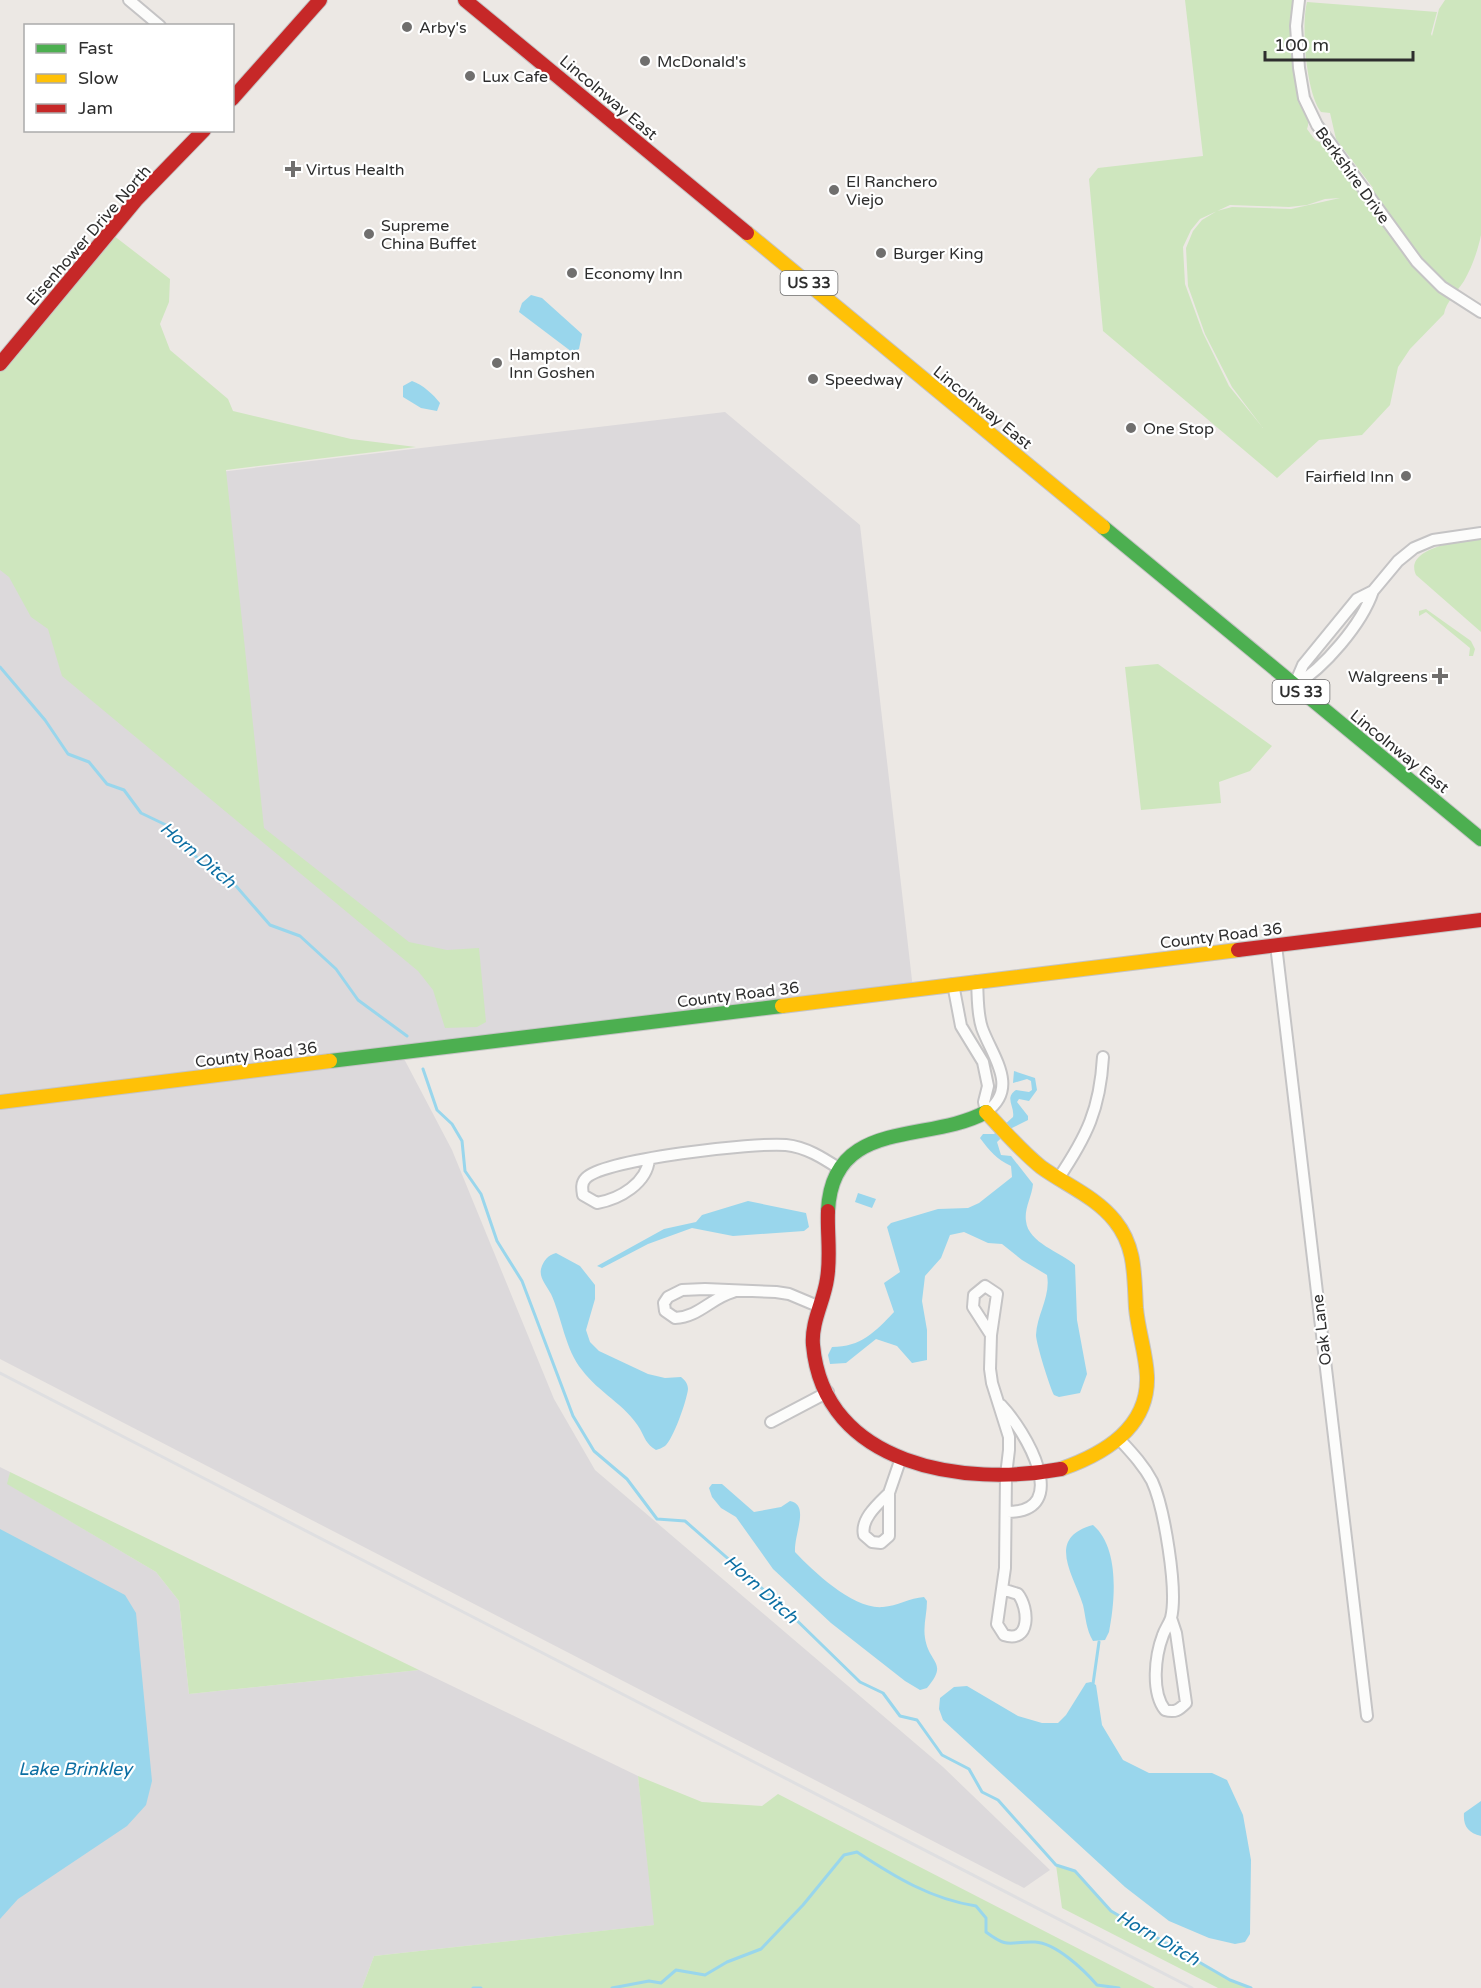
<svg xmlns="http://www.w3.org/2000/svg" width="1481" height="1988" font-family="'Varela Round',sans-serif">
  <style>
    .industrial { fill: #dcd9db }
    .green { fill: #cee6be; fill-rule: evenodd }
    .water { fill: #99d6ec }
    .lines { fill: none; stroke-linecap: round; stroke-linejoin: round }
    .stream { stroke: #99d6ec; stroke-width: 3 }
    .street-casing { stroke: #c5c4c5; stroke-width: 14 }
    .fast-casing { stroke: #c5c4c5; stroke-width: 16 }
    .slow-casing { stroke: #c5c4c5; stroke-width: 16 }
    .jam-casing { stroke: #c5c4c5; stroke-width: 16 }
    .street { stroke: #fcfcfb; stroke-width: 10 }
    .fast { stroke: #4caf50; stroke-width: 14 }
    .slow { stroke: #ffc107; stroke-width: 14 }
    .jam { stroke: #c62828; stroke-width: 14 }
    .rail { stroke: #dfdfe1; stroke-width: 3 }
    .poi-dot { fill: #706f6e; stroke: #fff; stroke-width: 2 }
    .labels { text-anchor: middle; stroke-width: 4.5; stroke-linejoin: round; paint-order: stroke }
    .shield { fill: #fff; stroke: #6d6d6d; stroke-width: 1.5 }
    .shield-label { font-size: 15px; font-weight: bold; fill: #2e2e2e }
    .poi-label { font-size: 16px; fill: #2e2e2e; stroke: #fff; text-anchor: start }
    .street-label { font-size: 16px; fill: #2e2e2e; stroke: #fff }
    .water-label { font-size: 18px; font-style: italic; fill: #0d6fa3; stroke: #fff }
  </style>
  <rect width="100%" height="100%" fill="#ece8e4"/>
  <path class="industrial" d="M725,412L860,525L913,989L401,1053L452,1150L554,1399L595,1470L943,1767L1050,1870L1024,1888L0,1359V498Z
    M0,1467L10,1472L8,1484L156,1572L179,1601L189,1694L419,1670L638,1776L655,1925L374,1956L362,1988H0Z"/>
  <path class="green" d="M1185,0H1293C1287,31 1297,71 1302,103C1304,112 1311,120 1307,129L1315,140L1324,144L1361,195L1373,188L1336,139L1330,113L1321,112C1306,93 1301,26 1307,2L1437,12L1431,34L1432,36L1439,9L1445,0H1481V235C1478,250 1472,267 1464,281C1457,292 1446,302 1444,314L1410,349L1398,367L1390,405L1362,435L1319,440L1277,478L1103,331L1089,179L1098,168L1203,156ZM1340,198L1291,209L1232,207L1217,211L1202,220L1193,231L1186,248L1188,286L1205,334L1232,387L1263,428L1229,386L1203,333L1185,284L1183,247L1191,230L1200,219L1230,205L1289,207L1307,205L1325,199Z
    M109,232L170,279L169,302L160,324L170,350L228,399L233,411L351,439L416,447L226,470L264,828L409,942L447,950L479,948L486,1022L477,1027L445,1028L433,990L418,971L62,676L48,629L31,617L9,577L0,570V364Z
    M1481,539V632L1416,575C1403,547 1464,540 1481,539Z
    M1426,609L1471,641L1475,649L1473,656H1469L1470,648L1426,612L1419,616V611Z
    M1158,664L1272,746L1250,771L1219,782L1221,803L1141,810L1125,667Z
    M10,1472L419,1670L189,1694L179,1601L156,1572L7,1484Z
    M638,1776L702,1802L762,1806L778,1794L1155,1988H362L374,1956L654,1925Z
    M1056,1865L1075,1871L1111,1911L1230,1980L1251,1988H1218L1062,1908Z"/>
  <path class="water" d="M531,295L542,298L582,334L579,349L572,352L519,312L522,303Z
    M412,381C423,385 433,394 440,403L437,411L421,408L403,397V386Z
    M1014,1071L1035,1078L1037,1090L1029,1101L1019,1099L1017,1102L1028,1116V1120L1012,1128L997,1142L1001,1155L1011,1156L1033,1184C1032,1196 1024,1209 1026,1221C1028,1243 1061,1252 1075,1265L1077,1320L1087,1374L1080,1393L1059,1397L1054,1395C1050,1388 1036,1343 1036,1335C1037,1314 1051,1296 1047,1275L1022,1260L1002,1244L988,1243L964,1232L950,1235L941,1258L925,1276L922,1301L927,1330V1360L912,1363L897,1346L876,1339L846,1363L830,1364L828,1355L832,1347C861,1347 875,1332 894,1312L884,1283L900,1272L887,1227L891,1223L938,1209L968,1208L979,1203L1012,1177L1011,1166C996,1159 990,1151 980,1138L983,1134H994L1013,1117C1015,1106 1004,1098 1016,1090L1029,1092L1032,1090L1031,1081L1027,1079L1013,1083Z
    M858,1193L876,1199L872,1208L855,1202Z
    M748,1201L806,1213L809,1227L804,1231L733,1236L692,1228L648,1244L602,1268L597,1266L664,1229L696,1222L702,1215Z
    M556,1253L580,1266L595,1285V1299L586,1330L590,1342L599,1351L648,1374L665,1378L681,1377C685,1380 688,1384 688,1389C687,1400 673,1440 665,1446C662,1448 659,1449 656,1450C646,1444 645,1438 640,1429C626,1405 598,1392 582,1370C565,1349 562,1318 551,1294C547,1286 539,1278 541,1269C543,1261 548,1255 556,1253Z
    M712,1484H722L754,1512L781,1507L790,1501C810,1505 794,1533 795,1552C814,1572 854,1610 883,1607C897,1606 910,1598 924,1597L927,1601C927,1614 923,1625 925,1638C929,1664 949,1662 927,1688L920,1690L905,1681L831,1623L773,1569L736,1517L721,1508L712,1497L709,1488Z
    M1093,1525C1120,1548 1115,1601 1109,1632L1105,1640L1093,1641C1086,1629 1086,1618 1083,1605C1074,1575 1045,1538 1093,1525Z
    M0,1529L125,1595L136,1613L152,1781L146,1805L127,1826L18,1899L0,1919Z
    M1091,1682L1096,1685L1102,1725L1123,1760L1149,1773H1212L1227,1780L1243,1815L1251,1860L1250,1934L1245,1942L1235,1944L1209,1938L1169,1921L1125,1887L943,1720L939,1709L940,1698L954,1687L967,1686L1018,1716L1042,1723H1058L1066,1715L1086,1683Z
    M1481,1801V1836C1468,1833 1463,1826 1464,1813Z"/>
  <g class="lines">
    <path class="stream" d="M0,667L45,720L68,754L89,762L107,784L124,790L141,813L166,825L206,867L236,886L270,925L300,936L336,969L358,1000L407,1036
      M423,1069L437,1110L452,1124L462,1141L465,1171L481,1194L497,1241L522,1281L573,1416L594,1451L627,1479L657,1519L685,1521L781,1605L860,1682L883,1693L900,1716L917,1720L942,1755L969,1769L982,1792L998,1800L1056,1865L1075,1871L1111,1911L1230,1980L1251,1988
      M1093,1684L1099,1642
      M473,1988H481
      M612,1988L649,1981L661,1983L676,1970L705,1975L727,1962L761,1949L803,1905L844,1855L857,1852C895,1877 931,1899 976,1906L986,1918V1932C1010,1950 1009,1941 1035,1942C1056,1943 1084,1970 1097,1985L1119,1988"/>
    <g class="street-casing">
      <path id="street" d="M129,0L160,26
        M1299,0L1296,26L1299,68L1304,98L1317,125L1417,262L1442,287L1481,312
        M1294,686L1303,665L1357,599L1373,591L1398,561L1414,548L1433,540L1481,533
        M1294,686C1324,668 1362,624 1373,591
        M1276,945L1367,1716
        M953,984L961,1026L983,1062L988,1086L984,1102L986,1112C1020,1088 992,1056 982,1028C977,1013 978,997 977,981
        M649,1159C647,1183 620,1199 597,1203L583,1195C582,1189 581,1183 586,1178C605,1159 756,1142 786,1145C806,1147 823,1158 840,1169
        M1058,1179C1087,1136 1100,1109 1103,1057
        M733,1292C711,1298 699,1317 675,1318L665,1311L664,1303L668,1297L682,1290L705,1289L776,1292L789,1294L820,1307
        M991,1335L973,1307L974,1295L985,1286L997,1294L991,1335L990,1369L992,1383L1009,1437V1450L1006,1475L1005,1568L997,1624L1004,1635C1031,1644 1029,1608 1018,1594L1002,1589
        M1001,1405C1024,1429 1075,1513 1006,1512
        M771,1422L828,1392
        M1121,1441C1133,1454 1144,1466 1152,1481C1164,1507 1178,1590 1171,1618C1169,1624 1165,1629 1163,1635C1155,1656 1151,1692 1165,1710C1175,1713 1179,1710 1186,1703L1176,1633L1171,1618
        M889,1493C879,1503 860,1519 864,1535L872,1542L881,1543L889,1536V1493L901,1458"/>
    </g>
    <g class="fast-casing">
      <path id="fast" d="M1103,527L1481,839
        M330,1061L782,1006
        M828,1211C832,1117 928,1144 986,1112"/>
    </g>
    <g class="slow-casing">
      <path id="slow" d="M747,233L1103,527
        M782,1006L1238,950
        M0,1102L330,1061
        M986,1112C1004,1131 1021,1151 1041,1167C1066,1185 1096,1197 1115,1221C1136,1247 1134,1276 1136,1308C1138,1331 1146,1353 1147,1376C1149,1428 1104,1454 1061,1469"/>
    </g>
    <g class="jam-casing">
      <path id="jam" d="M465,0L747,233
        M232,99L320,0
        M0,364L137,199L204,130
        M1238,950L1481,920
        M828,1211C827,1234 831,1256 827,1279C824,1301 811,1322 813,1345C824,1467 966,1487 1061,1469"/>
    </g>
    <use href="#street" class="street"/>
    <use href="#fast" class="fast"/>
    <use href="#slow" class="slow"/>
    <use href="#jam" class="jam"/>
    <path class="rail" d="M0,1373L1192,1988"/>
  </g>
  <g class="poi-dot">
    <circle cx="407" cy="27" r="6"/>
    <circle cx="645" cy="61" r="6"/>
    <circle cx="470" cy="76" r="6"/>
    <path d="M290 160h6v6h6v6h-6v6h-6v-6h-6v-6h6z"/>
    <circle cx="834" cy="190" r="6"/>
    <circle cx="369" cy="234" r="6"/>
    <circle cx="881" cy="253" r="6"/>
    <circle cx="572" cy="273" r="6"/>
    <circle cx="497" cy="363" r="6"/>
    <circle cx="813" cy="379" r="6"/>
    <circle cx="1131" cy="428" r="6"/>
    <circle cx="1406" cy="476" r="6"/>
    <path d="M1437 667h6v6h6v6h-6v6h-6v-6h-6v-6h6z"/>
  </g>
  <g class="labels">
    <g class="shield">
      <rect x="780.5" y="271" width="57" height="24" rx="4.5"/>
      <rect x="1272.5" y="680" width="57" height="24" rx="4.5"/>
    </g>
    <g class="shield-label">
      <text x="809" y="288">US 33</text>
      <text x="1301" y="697">US 33</text>
    </g>
    <g class="poi-label">
      <text x="419" y="33">Arby's</text>
      <text x="657" y="67">McDonald's</text>
      <text x="482" y="82">Lux Cafe</text>
      <text x="306" y="175">Virtus Health</text>
      <text x="846" y="187">El Ranchero<tspan x="846" dy="18">Viejo</tspan></text>
      <text x="381" y="231">Supreme<tspan x="381" dy="18">China Buffet</tspan></text>
      <text x="893" y="259">Burger King</text>
      <text x="584" y="279">Economy Inn</text>
      <text x="509" y="360">Hampton<tspan x="509" dy="18">Inn Goshen</tspan></text>
      <text x="825" y="385">Speedway</text>
      <text x="1143" y="434">One Stop</text>
      <text x="1394" y="482" text-anchor="end">Fairfield Inn</text>
      <text x="1428" y="682" text-anchor="end">Walgreens</text>
    </g>
    <g class="street-label">
      <text transform="translate(609 97) rotate(40)" y="6">Lincolnway East</text>
      <text transform="translate(1353 175) rotate(54)" y="6">Berkshire Drive</text>
      <text transform="translate(88 235) rotate(-49)" y="6">Eisenhower Drive North</text>
      <text transform="translate(983 407) rotate(39)" y="6">Lincolnway East</text>
      <text transform="translate(1400 751) rotate(39)" y="6">Lincolnway East</text>
      <text transform="translate(1221 935) rotate(-7)" y="6">County Road 36</text>
      <text transform="translate(738 994) rotate(-7)" y="6">County Road 36</text>
      <text transform="translate(256 1054) rotate(-7)" y="6">County Road 36</text>
      <text transform="translate(1321 1330) rotate(-97)" y="6">Oak Lane</text>
    </g>
    <g class="water-label">
      <text transform="translate(198 855) rotate(40)" y="6">Horn Ditch</text>
      <text transform="translate(761 1589) rotate(42)" y="6">Horn Ditch</text>
      <text x="75" y="1775">Lake Brinkley</text>
      <text transform="translate(1158 1938) rotate(30)" y="6">Horn Ditch</text>
    </g>
  </g>
  <rect x="24" y="24" width="210" height="108" fill="#ffffff" stroke="#ababab" stroke-width="1.5"/>
  <rect x="36" y="44" width="30" height="9" fill="#4caf50" stroke="#ababab" stroke-width="1.5"/>
  <text x="78" y="54" font-size="18" fill="#2e2e2e">Fast</text>
  <rect x="36" y="74" width="30" height="9" fill="#ffc107" stroke="#ababab" stroke-width="1.5"/>
  <text x="78" y="84" font-size="18" fill="#2e2e2e">Slow</text>
  <rect x="36" y="104" width="30" height="9" fill="#c62828" stroke="#ababab" stroke-width="1.5"/>
  <text x="78" y="114" font-size="18" fill="#2e2e2e">Jam</text>
  <path d="M1265 51v9h148v-9" fill="none" stroke="#2e2e2e" stroke-width="3"/>
  <text x="1274" y="51" font-size="18" fill="#2e2e2e" stroke="#ffffff" stroke-width="4.5" paint-order="stroke">100 m</text>
</svg>
